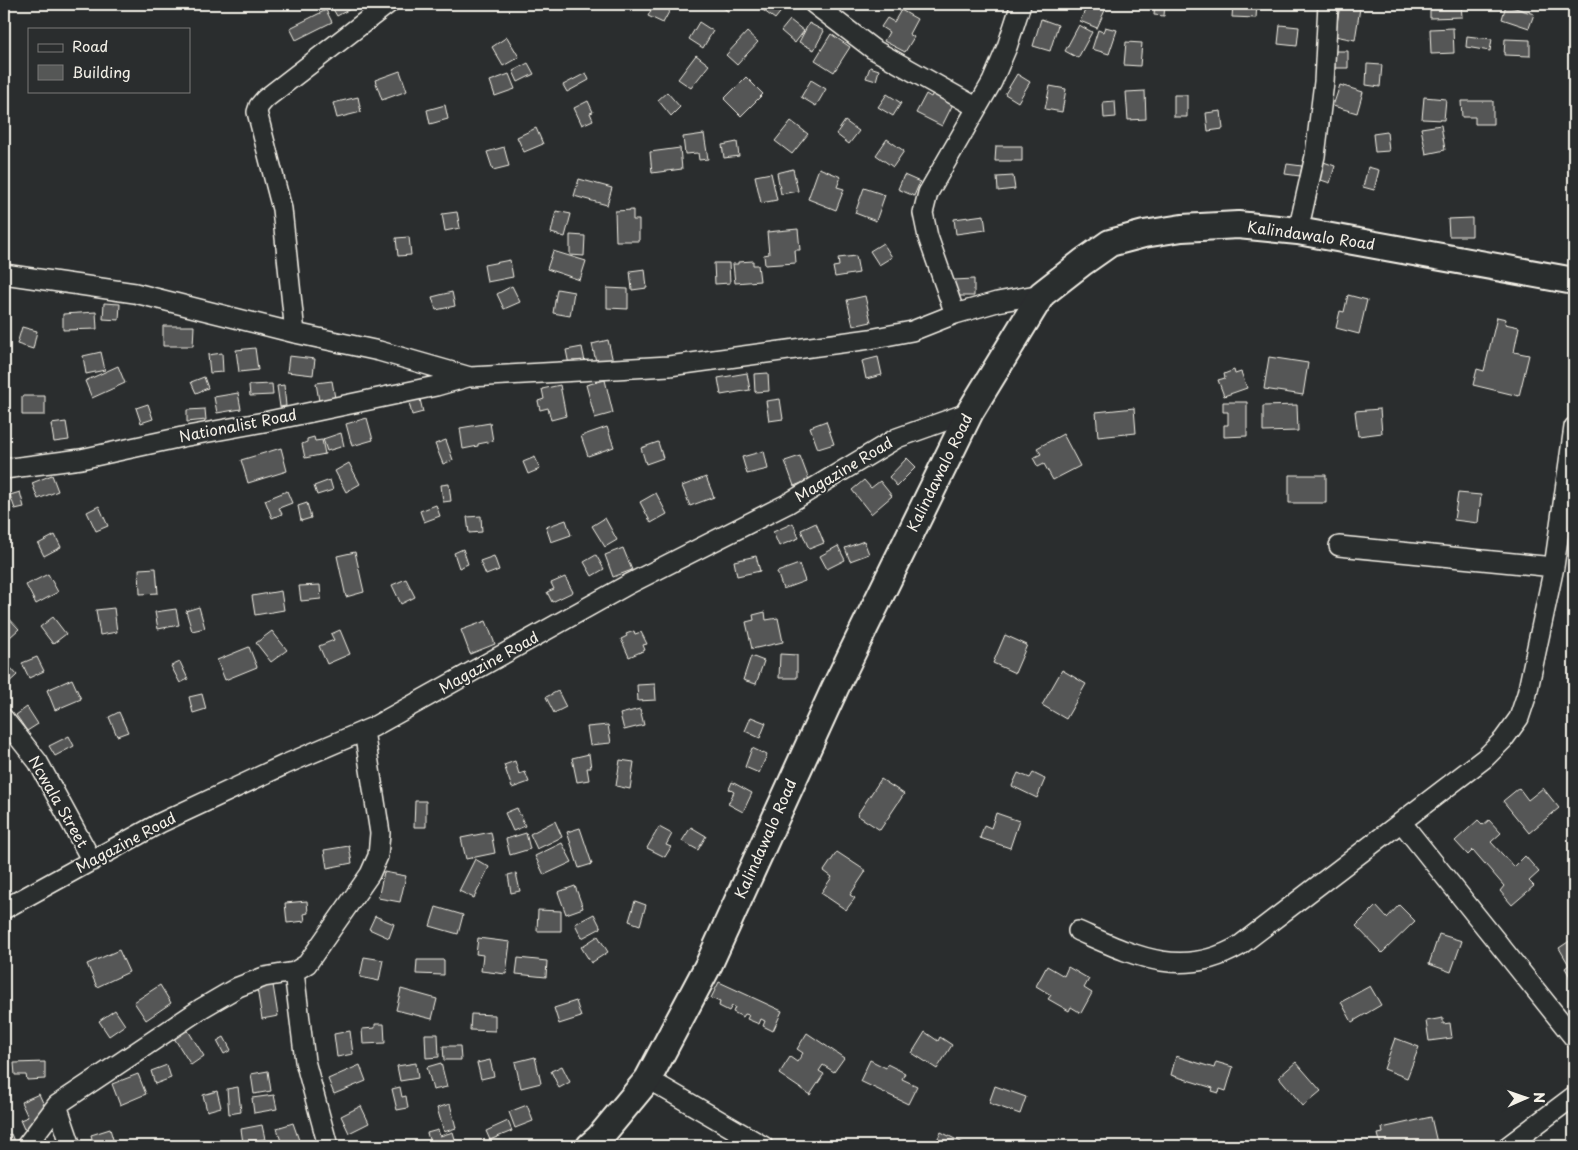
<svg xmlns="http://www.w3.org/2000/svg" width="1578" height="1150" font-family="'Playpen Sans',sans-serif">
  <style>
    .building { fill: #555756; stroke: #f4f1e8 }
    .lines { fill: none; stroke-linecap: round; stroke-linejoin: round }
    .street-casing { stroke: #f4f1e8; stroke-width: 22 }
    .secondary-casing { stroke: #f4f1e8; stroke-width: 30 }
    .street { stroke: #2a2d2e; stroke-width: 19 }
    .secondary { stroke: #2a2d2e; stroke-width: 26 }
    .labels { text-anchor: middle; stroke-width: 4; stroke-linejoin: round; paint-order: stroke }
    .street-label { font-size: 15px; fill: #f4f1e8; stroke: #2a2d2e }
  </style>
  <rect width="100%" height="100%" fill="#2a2d2e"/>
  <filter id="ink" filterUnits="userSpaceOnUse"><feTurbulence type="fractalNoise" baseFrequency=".02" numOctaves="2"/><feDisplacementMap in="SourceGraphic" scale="10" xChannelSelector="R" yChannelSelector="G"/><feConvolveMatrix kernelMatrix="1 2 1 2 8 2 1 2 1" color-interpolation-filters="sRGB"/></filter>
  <g filter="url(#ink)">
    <path class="building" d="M330,4H347L350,9L337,16Z
      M654,4H659L670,10L663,23L648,16Z
      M718,4H735L729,12Z
      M763,4H787L775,19L760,8Z
      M1088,4H1098L1106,8L1097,28L1080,21Z
      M1155,4H1165L1164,16L1154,15Z
      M1233,4H1257L1256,18L1232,17Z
      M1430,4H1461L1462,17L1430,18Z
      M1340,5L1360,8L1355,40L1335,36Z
      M1506,5L1534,14L1529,28L1502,19Z
      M326,10L332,22L296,40L290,28Z
      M901,10L917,19L909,34L914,37L905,52L884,41L889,32L881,27L887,18L894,22Z
      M1041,19L1058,25L1050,51L1033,46Z
      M790,20L804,31L795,43L781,31Z
      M699,22L713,31L703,48L689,39Z
      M809,23L824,31L814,50L799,42Z
      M1079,25L1092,32L1078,58L1065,51Z
      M1280,25L1299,27L1297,46L1278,44Z
      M1105,27L1117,30L1109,54L1092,49L1098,30L1103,32Z
      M1453,28L1454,53L1431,54L1430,29Z
      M747,32L758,42L737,65L726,55Z
      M831,34L850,47L834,72L815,60Z
      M1467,36L1492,39L1490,51L1466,47Z
      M507,37L519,57L503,66L492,47Z
      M1505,39L1530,40V56L1504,55Z
      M1126,42L1142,43L1140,66L1124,65Z
      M1334,51H1348V68H1334Z
      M696,55L709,65L691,88L678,79Z
      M528,63L534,74L518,82L513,71Z
      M1367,64L1382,65L1380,87L1366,85Z
      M870,67L879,70L876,81L866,78Z
      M400,71L407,91L382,100L375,80Z
      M586,73L589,80L567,92L563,85Z
      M509,74L515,89L495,96L490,81Z
      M1017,74L1030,82L1018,102L1005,94Z
      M746,77L763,94L741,116L724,99Z
      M811,80L826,89L816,106L801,97Z
      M1340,85L1363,92L1357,113L1333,106Z
      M1050,86L1066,89L1062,112L1045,109Z
      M1145,91L1146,119L1128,120L1126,92Z
      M667,92L680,107L671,116L658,100Z
      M933,93L953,104L942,126L916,113L926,94L931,97Z
      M887,94L901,103L893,116L878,107Z
      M1174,95H1187V117H1174Z
      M358,97L361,112L337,118L333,103Z
      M1424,97L1446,99L1444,120L1422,119Z
      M588,101L593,112L590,113L593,120L582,125L574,108Z
      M1115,101L1116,117L1104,118L1103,102Z
      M1461,101H1493V124H1475V117H1462Z
      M445,105L448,119L430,124L427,110Z
      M1221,111L1223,129L1208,131L1206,113Z
      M791,121L808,134L792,154L775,141Z
      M845,121L859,131L849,144L836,134Z
      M1441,125L1445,150L1426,154L1421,128Z
      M536,128L543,144L524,152L517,137Z
      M1387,132L1389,151L1375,152L1373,134Z
      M704,134L708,159L699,160L698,153L685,154L683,137Z
      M887,139L904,151L893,167L876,155Z
      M737,142L739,156L724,158L722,145Z
      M996,146H1022V161H995Z
      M504,147L509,166L493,170L487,152Z
      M680,148L682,169L652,173L650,152Z
      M1321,161L1335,166L1330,183L1315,178Z
      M1287,164L1302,166L1300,176L1285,174Z
      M1368,167L1379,170L1374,190L1363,187Z
      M819,168L841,177L837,187L844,189L836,210L808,199Z
      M793,169L798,191L781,194L777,173Z
      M771,173L777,200L761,203L755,176Z
      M904,175L920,182L914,196L898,189Z
      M1013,176L1015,189L998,191L997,177Z
      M579,179L612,188L607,205L574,196Z
      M864,188L885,195L876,221L855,213Z
      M633,210V220H639V241H616L615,211Z
      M556,211L571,214L565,237L551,233Z
      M457,212L460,228L445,231L442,214Z
      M984,215L986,230L956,234L954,219Z
      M1472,218V236H1449L1448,219Z
      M798,229L800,250H795L796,263L765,265L764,255L769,254L767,232Z
      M570,235L585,236L584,256L570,255Z
      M409,237L411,255L398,256L396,238Z
      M883,243L892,257L879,265L870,251Z
      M553,251L586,261L580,280L547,269Z
      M856,256L859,273L835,277L833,267L839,266L838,258Z
      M510,260L513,277L487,282L484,265Z
      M753,261V265H758L760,281L735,283L733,264H738V262Z
      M714,263H729L730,283L715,284Z
      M645,269L647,288L632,290L630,271Z
      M974,279V296H955L954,280Z
      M512,286L520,302L504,309L497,294Z
      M607,288L628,289V309L607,308Z
      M557,289L574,292L570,316L553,313Z
      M452,292L455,306L436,310L432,297Z
      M1348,295L1367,300L1359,334L1336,328L1340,311L1344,312Z
      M865,296L871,322L853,326L847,300Z
      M104,303L120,304L119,320L103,319Z
      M96,312L97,329L63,330V314Z
      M1497,317L1506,319L1505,324L1519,327L1514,352L1529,355L1519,396L1473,385L1477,369L1484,371Z
      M163,326H194L193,346H163Z
      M22,327L37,331L33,349L17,344Z
      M608,340L613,362L597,366L592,344Z
      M582,347L586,367L570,370L566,350Z
      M255,348L258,370L239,372L236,350Z
      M101,352L105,370L86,374L83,356Z
      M222,353L223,372L210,373L208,355Z
      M289,356L315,359L313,375L287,372Z
      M878,357L882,375L866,379L862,361Z
      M1269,357L1308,363L1303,395L1264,389Z
      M118,366L125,383L92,398L85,381Z
      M1234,370L1235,374L1241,372L1247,388L1224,396L1218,380L1225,378L1224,374Z
      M747,373L750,390L721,395L718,378Z
      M768,373L769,391L755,392L754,374Z
      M204,377L208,388L196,393L191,382Z
      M605,380L613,413L595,418L586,385Z
      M332,381L335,398L319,401L316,383Z
      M272,384L273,395L250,396L249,385Z
      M284,385L286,406L280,407L277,386Z
      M560,385L566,416L551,420L548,408L540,410L538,401L544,399L542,389Z
      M238,393L241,409L217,413L214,397Z
      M419,395L423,412L412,415L408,398Z
      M22,396H45V415H22Z
      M780,399L783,419L769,421L766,401Z
      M1223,402H1247V436L1224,437V425H1228V412H1223Z
      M148,404L153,419L141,423L136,408Z
      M1297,405L1298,431L1263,432V406Z
      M1134,408L1136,433L1098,437L1096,412Z
      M205,409L206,420L187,422V410Z
      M1380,409L1382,433L1358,436L1355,411Z
      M367,418L373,440L352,446L346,424Z
      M826,421L834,444L818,449L810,427Z
      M66,422L69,440L54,442L51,424Z
      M490,423L493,441L478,444V446L463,449L460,428Z
      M607,427L614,447L588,456L581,436Z
      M341,433L344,446L327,451L323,439Z
      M1063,434L1080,466L1053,480L1044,464L1038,467L1033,458L1041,454L1037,448Z
      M314,437L315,441L322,440L325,454L305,458L302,444L307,442V439Z
      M446,440L453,460L443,464L435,444Z
      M658,442L663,458L646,464L641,448Z
      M281,448L287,471L248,483L241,460Z
      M764,451L768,469L747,474L742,457Z
      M800,456L809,480L794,486L785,461Z
      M535,457L540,469L528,474L523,462Z
      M907,458L916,467L897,486L889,477Z
      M349,463L360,484L346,492L335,471Z
      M52,475L58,491L38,499L32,483Z
      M1289,475H1326V503H1289Z
      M706,477L714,497L690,506L682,486Z
      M330,480L333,490L317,495L314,486Z
      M864,480L871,488L880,481L892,496L871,514L852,490Z
      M449,484L451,501L443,502L441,485Z
      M287,491L292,503L279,508L282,514L272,518L265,500Z
      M20,492L24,507L15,509L10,495Z
      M656,493L667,514L651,523L640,502Z
      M1458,493L1481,495L1478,523L1454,520Z
      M307,503L311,518L301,521L298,506Z
      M436,505L440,516L424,522L420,511Z
      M99,506L108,526L96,531L87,512Z
      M481,516L482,532L469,533L467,517Z
      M605,518L617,540L605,547L592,526Z
      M566,520L571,535L551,542L546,527Z
      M793,523L799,538L779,546L773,532Z
      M816,523L824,543L809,549L801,530Z
      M55,535L61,547L44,556L38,544Z
      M864,541L869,554L850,561L845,548Z
      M838,546L845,560L827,569L820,556Z
      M623,548L632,570L613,577L605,555Z
      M463,549L468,564L459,568L454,553Z
      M355,552L364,592L346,597L337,556Z
      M596,555L604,569L592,576L584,562Z
      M494,556L499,570L486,575L480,561Z
      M756,556L760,571L737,576L734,561Z
      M799,564L805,581L783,589L777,572Z
      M156,568L158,593L140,594L139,569Z
      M48,574L58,592L36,604L26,585Z
      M565,577L573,592L552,602L547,592L554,589L551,583Z
      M406,579L415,597L401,604L392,585Z
      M320,585L321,599L301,601L299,586Z
      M281,591L284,610L255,615L252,596Z
      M199,607L205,628L192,631L186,611Z
      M114,608L117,632L100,635L96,610Z
      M176,609L179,625L158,629L155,612Z
      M765,612L766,620L778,618L783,642L752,649L746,622L754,620L753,615Z
      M4,613L19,629L9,638L4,633Z
      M53,617L66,634L53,644L40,627Z
      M486,621L495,644L470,654L461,630Z
      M340,630L350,654L327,664L319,646L334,640L331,634Z
      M272,631L287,650L271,662L256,643Z
      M634,631L635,634L641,632L647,644L643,645L645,650L629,657L621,639L627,636L626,634Z
      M1005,635L1027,645L1015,673L993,663Z
      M249,647L257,667L225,680L217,660Z
      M780,654L797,655V678H779Z
      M751,656L764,661L756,684L743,680Z
      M37,657L44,671L29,678L22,663Z
      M4,660L17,675L4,687Z
      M180,662L188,679L180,683L171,666Z
      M1062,670L1086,684L1066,719L1042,705Z
      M72,679L81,699L55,710L47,690Z
      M655,684L656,700L638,701L637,685Z
      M558,691L566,707L554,713L546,697Z
      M202,694L206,709L193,713L189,697Z
      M27,707L38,724L27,731L16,715Z
      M640,709L644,725L624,730L620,714Z
      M119,712L128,732L117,736L109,717Z
      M751,717L766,723L760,738L745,731Z
      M608,725L611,743L590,745L587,727Z
      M69,736L74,746L55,756L49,746Z
      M752,748L767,755L759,773L745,767Z
      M589,754L591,768H587L589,780L577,782L572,758Z
      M620,760L634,762L630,789L616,786Z
      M515,761L519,774L525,772L529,782L512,788L504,765Z
      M1018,773L1030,778L1033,773L1045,779L1037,798L1012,786Z
      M881,779L904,794L880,830L857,815Z
      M732,782L752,793L743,812L728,804L734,792L729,789Z
      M1519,788L1528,800L1543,788L1559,808L1529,833L1503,801Z
      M415,801H426V827H414Z
      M517,808L525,826L513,831L505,813Z
      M996,813L1019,821L1010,848L980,838L984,825L991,828Z
      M1478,820L1483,825L1489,820L1501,833L1491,842L1514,867L1525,856L1539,872L1529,881L1534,886L1512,905L1500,891L1504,886L1473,850L1468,855L1455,841Z
      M555,821L562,837L537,849L530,834Z
      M659,827L672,834L666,845L671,847L665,857L647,848Z
      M691,827L706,836L698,850L682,841Z
      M580,828L592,864L579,868L567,832Z
      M491,832L495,853L466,859L461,838Z
      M526,833L530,849L510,855L506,839Z
      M562,843L572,862L544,875L535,856Z
      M349,846L352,863L327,868L324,850Z
      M837,852L866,871L850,895L855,898L846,910L821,893L832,877L824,871Z
      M475,859L489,867L474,898L459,891Z
      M384,872L406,876L400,902L378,898Z
      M516,873L520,891L511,893L508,875Z
      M575,886L583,908L566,914L558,892Z
      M307,901L308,913L304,914L305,921L287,923L285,903Z
      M635,901L646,905L640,925L629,921Z
      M1399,905L1415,921L1382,953L1356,926L1376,906L1387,918Z
      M436,907L463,915L458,934L430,926Z
      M538,910L561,911V931H537Z
      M594,914L601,928L582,938L575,924Z
      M375,916L394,924L389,938L369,929Z
      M1439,934L1462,941L1451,972L1429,964Z
      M598,936L608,952L591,963L581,947Z
      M478,938L510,942L506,974L481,971L483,955L476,954Z
      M1574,938V983L1565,968L1569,965L1559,948Z
      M119,950L129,972L97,987L87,964Z
      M364,957L383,960L379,981L360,977Z
      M518,958L547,961L546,977L516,974Z
      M417,960H444V975L416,974Z
      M1047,966L1064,976L1068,967L1089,979L1084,988L1092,993L1081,1013L1071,1007L1069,1011L1048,999L1051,995L1036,986Z
      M719,982L782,1011L773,1031L763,1026L765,1021L761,1019L759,1024L747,1019L749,1015L745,1014L743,1017L733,1012L735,1007L732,1006L729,1011L719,1006L720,1002L711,998Z
      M160,985L171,1003L146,1020L134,1002Z
      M273,985L278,1016L262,1019L257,988Z
      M1370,986L1381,1005L1352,1022L1341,1002Z
      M401,989L437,999L432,1019L396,1010Z
      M576,1001L581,1017L559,1024L554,1008Z
      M115,1010L125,1025L109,1036L99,1021Z
      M471,1014L495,1015V1031L470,1030Z
      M1443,1018V1024L1450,1023L1452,1038L1429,1041L1426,1021Z
      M375,1024H384L385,1043L363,1044L362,1029L375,1028Z
      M187,1029L204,1056L191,1065L174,1038Z
      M350,1031L353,1054L337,1057L334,1034Z
      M925,1032L938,1041L940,1037L952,1045L937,1069L912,1053Z
      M807,1033L844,1058L834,1072L823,1065L819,1071L824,1074L810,1095L779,1074L790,1057L797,1062L803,1053L797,1049Z
      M425,1034H438L439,1057L426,1058Z
      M224,1037L231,1050L224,1054L217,1041Z
      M1395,1038L1419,1047L1407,1078L1384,1069Z
      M443,1046H460L461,1060H444Z
      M1176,1056L1214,1068L1216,1062L1233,1067L1226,1091L1220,1089L1219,1093L1212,1091L1213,1088L1171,1075Z
      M535,1057L541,1083L521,1088L515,1062Z
      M490,1060L494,1076L481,1079L477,1063Z
      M870,1060L886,1068L887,1064L905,1073L902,1079L917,1086L908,1104L860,1081Z
      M45,1062V1079L27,1080L26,1075H15L14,1063Z
      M1296,1062L1321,1091L1303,1106L1279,1077Z
      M416,1063L418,1078L400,1081L397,1066Z
      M441,1063L447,1087L433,1090L427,1067Z
      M167,1065L171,1078L155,1084L151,1071Z
      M360,1065L366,1081L334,1094L328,1079Z
      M562,1066L570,1082L559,1088L551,1071Z
      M268,1071L271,1091L254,1094L251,1074Z
      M138,1074L146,1094L120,1105L112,1084Z
      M995,1086L1026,1097L1020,1114L989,1103Z
      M238,1087L241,1112L229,1114L227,1089Z
      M400,1087L402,1097L406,1096L408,1108L397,1110L392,1089Z
      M217,1091L221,1107L207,1111L203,1095Z
      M39,1094L48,1114L35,1124L24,1129L20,1120L28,1117L21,1102Z
      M274,1095L277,1109L254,1113L252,1098Z
      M450,1104L456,1128L444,1132L437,1108Z
      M527,1105L533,1121L515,1128L509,1112Z
      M361,1106L369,1123L349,1133L341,1116Z
      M1431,1117L1437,1143L1423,1146H1381L1378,1134L1383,1133L1382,1128Z
      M508,1121L512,1131L490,1140L486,1131Z
      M293,1123L301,1146H278L282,1145L277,1128Z
      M262,1125L265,1139L243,1143L241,1129Z
      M110,1129L115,1146H94L91,1135Z
      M438,1130L440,1136L453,1132L457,1146H431L427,1133Z
      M941,1132L969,1146H934Z
      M11,1134L16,1146H4V1137Z"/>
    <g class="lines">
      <g class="street-casing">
        <path id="street" d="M814,4L873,49L976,107
          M1298,231L1315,156L1324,82L1328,4
          M4,274L135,293L295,333L379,351L470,377L669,366L870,339L912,331L955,314L997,302L1042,294
          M955,314L928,237L923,213L928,193L992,82L1007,47L1021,4
          M295,333L282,209L257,112L259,106L265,99L388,4
          M4,469L81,459L182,437L264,422L436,386L468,377
          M1339,546L1554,567
          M4,719L38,762L92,861
          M1402,823L1574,1038
          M4,909L160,823L284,765L373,727L629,584L787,504L897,438L970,412
          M1078,931C1133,955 1181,980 1239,946L1485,758L1503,740L1519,718L1527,694L1554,567L1574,427
          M294,972L305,1061L328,1146
          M648,1079L763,1146
          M57,1105L71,1146
          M26,1146L57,1105L202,1008L238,987L264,977L294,972L307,964L370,874L378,856L380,833L364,731
          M1508,1146L1574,1096"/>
      </g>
      <g class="secondary-casing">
        <path id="secondary" d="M590,1146L599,1138L648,1079L709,964L835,688L970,412L1042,294L1083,262L1110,243L1144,234L1182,228L1238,225L1298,231L1574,281"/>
      </g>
      <use href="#street" class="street"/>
      <use href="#secondary" class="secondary"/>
    </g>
  </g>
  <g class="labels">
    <g class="street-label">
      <text transform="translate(1311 236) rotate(8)" y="5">Kalindawalo Road</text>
      <text transform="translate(238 426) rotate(-11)" y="5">Nationalist Road</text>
      <text transform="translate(844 470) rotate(-31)" y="5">Magazine Road</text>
      <text transform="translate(940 473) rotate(-64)" y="5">Kalindawalo Road</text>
      <text transform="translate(489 663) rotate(-29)" y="5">Magazine Road</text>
      <text transform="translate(58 802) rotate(60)" y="5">Ncwala Street</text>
      <text transform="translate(766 839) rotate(-66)" y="5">Kalindawalo Road</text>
      <text transform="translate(126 843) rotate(-28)" y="5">Magazine Road</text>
    </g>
  </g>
  <rect width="1578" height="1150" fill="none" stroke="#2a2d2e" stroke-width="20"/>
  <rect x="10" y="10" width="1558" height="1130" fill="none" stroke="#f4f1e8" stroke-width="2" filter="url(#ink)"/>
  <rect x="28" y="28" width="162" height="65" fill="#2a2d2e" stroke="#7b7b78"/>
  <rect x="38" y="44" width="25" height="8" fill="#2a2d2e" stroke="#7b7b78"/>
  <text x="72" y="52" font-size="15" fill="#f4f1e8">Road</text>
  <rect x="38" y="65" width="25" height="15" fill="#555756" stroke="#7b7b78"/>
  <text x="72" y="78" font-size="15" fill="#f4f1e8">Building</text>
  <g transform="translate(1526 1098) rotate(88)" stroke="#2a2d2e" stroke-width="4" paint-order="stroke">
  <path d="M0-4L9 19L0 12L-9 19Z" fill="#f4f1e8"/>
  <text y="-8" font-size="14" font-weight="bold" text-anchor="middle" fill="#f4f1e8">N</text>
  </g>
</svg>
